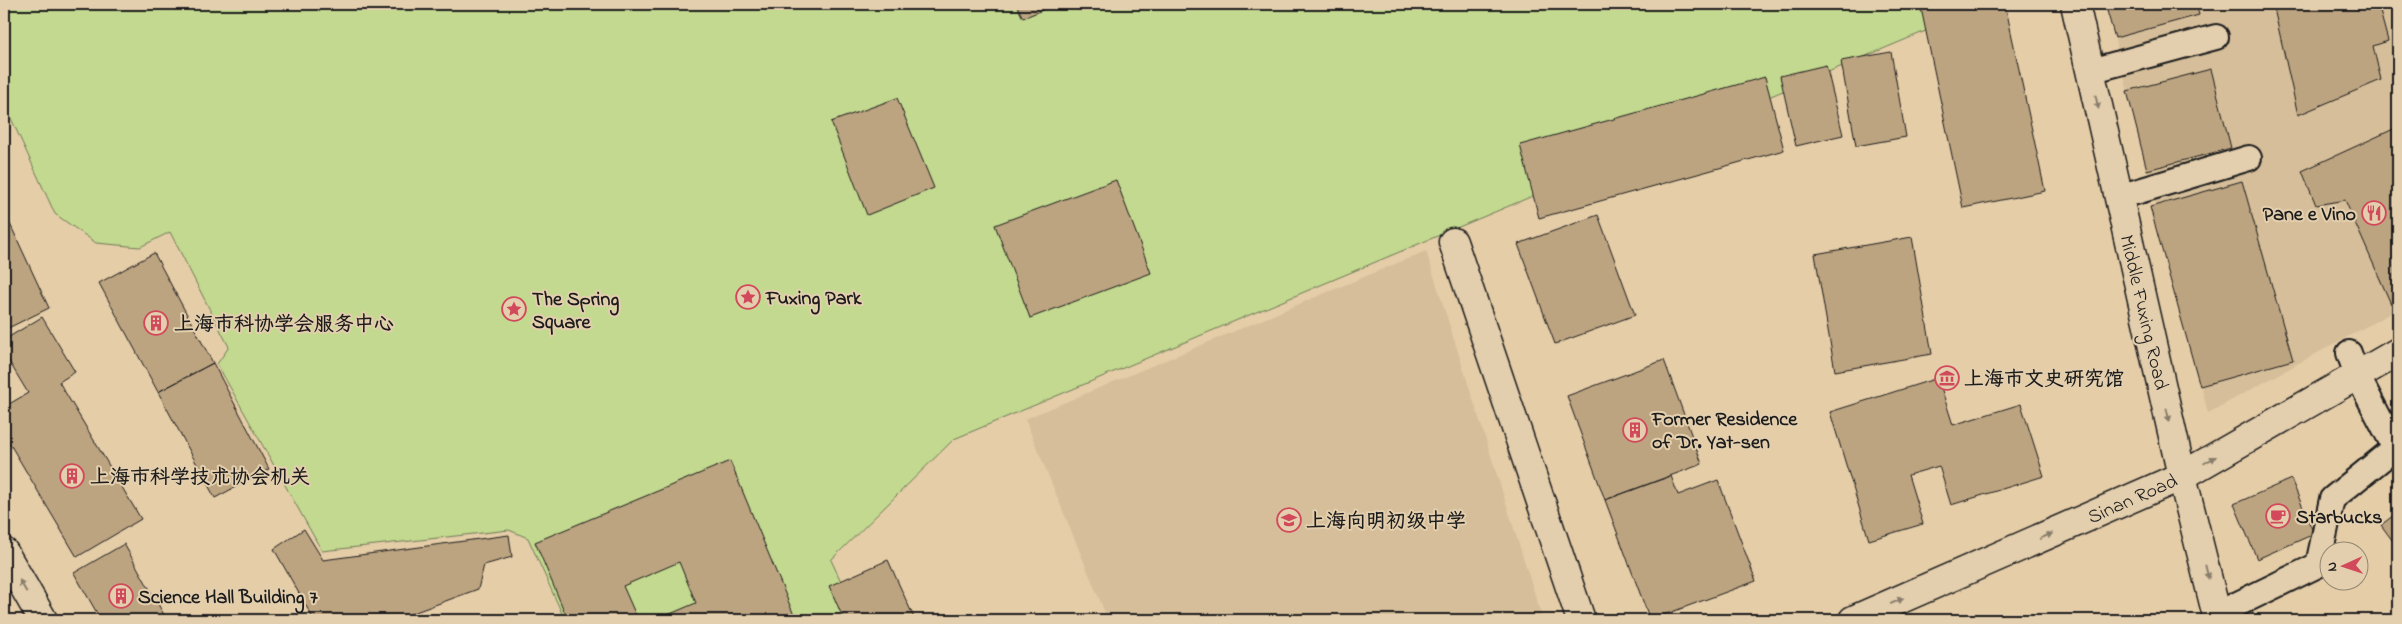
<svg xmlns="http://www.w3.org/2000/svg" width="2402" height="624" font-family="'Indie Flower','LXGW WenKai TC',sans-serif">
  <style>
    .built { fill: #d5be99 }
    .green { fill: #c2d98f; stroke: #6f7a56 }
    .building { fill: #bda481; stroke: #1c1c1c }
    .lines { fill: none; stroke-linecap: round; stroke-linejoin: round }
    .pedestrian-casing { stroke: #1c1c1c; stroke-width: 28 }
    .minor-casing { stroke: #1c1c1c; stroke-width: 31 }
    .secondary-casing { stroke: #1c1c1c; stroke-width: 31 }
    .pedestrian { stroke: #e3cead; stroke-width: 24 }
    .minor { stroke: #e3cead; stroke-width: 28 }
    .secondary { stroke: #e3cead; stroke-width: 28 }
    .oneway { fill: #897e6c }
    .labels { text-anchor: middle; stroke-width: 4; stroke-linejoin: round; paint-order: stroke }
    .poi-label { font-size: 20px; font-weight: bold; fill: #1c1c1c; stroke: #e3cead; text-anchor: start }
    .street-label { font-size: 20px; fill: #1c1c1c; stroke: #e3cead }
  </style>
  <rect width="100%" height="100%" fill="#e5cda8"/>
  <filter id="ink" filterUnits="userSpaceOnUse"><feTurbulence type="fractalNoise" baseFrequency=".02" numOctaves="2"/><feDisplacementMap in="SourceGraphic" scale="10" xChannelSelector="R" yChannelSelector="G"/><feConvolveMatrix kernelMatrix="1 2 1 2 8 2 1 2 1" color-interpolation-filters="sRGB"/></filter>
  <g filter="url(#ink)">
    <path class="built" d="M2106,4H2398V309L2208,413Z
      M1426,251L1543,620H1108L1025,419Z"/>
    <path class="green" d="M4,4H1990L954,439L831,560L857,616L846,620H565L528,538L509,530L322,551L217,364L229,347L170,232L140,247L96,243L55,214L4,103Z"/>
    <path class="building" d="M1016,4H1057L1023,18Z
      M1943,4H2005L2045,191L1963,208L1921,8Z
      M2105,4H2196L2199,15L2115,38Z
      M2273,4H2378L2388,41L2373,46L2381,80L2298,115Z
      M1891,52L1906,137L1856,146L1841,61Z
      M1826,65L1843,135L1796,146L1780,76Z
      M2211,69L2231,148L2147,170L2127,91Z
      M1765,77L1784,150L1539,218L1520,145Z
      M897,98L934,188L867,215L831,122Z
      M2398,127V300L2391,304L2345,200L2316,205L2302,171Z
      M1116,180L1151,273L1030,318L995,225Z
      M2242,181L2293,360L2200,386L2150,207Z
      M4,211L49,308L4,330Z
      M1598,215L1635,315L1555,344L1518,244Z
      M1912,237L1932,354L1835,371L1815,254Z
      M154,253L213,363L158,392L99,283Z
      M42,317L75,372L59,382L141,519L77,557L4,434V407L28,393L4,353V340Z
      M1664,360L1702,464L1605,500L1567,396Z
      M213,363L269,469L215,498L158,392Z
      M1938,378L1953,425L2021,404L2044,476L1951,505L1939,466L1908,475L1923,524L1869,540L1830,412Z
      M730,461L796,620H656L696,603L679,562L623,586L638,620H568L535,542Z
      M1671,476L1678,495L1718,480L1756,581L1650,620L1605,500Z
      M2291,479L2314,534L2257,559L2234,504Z
      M2398,512V548L2381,525Z
      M304,529L323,560L509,535L512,557L484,565L478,589L394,620H314L274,549Z
      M124,544L167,620H101L74,573Z
      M888,560L915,620H844L829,586Z
      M2333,617L2334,620H2315Z"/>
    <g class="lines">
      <g class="pedestrian-casing">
        <path id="pedestrian" d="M2090,71L2216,37
          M2119,197L2249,158
          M2349,353L2357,375L2395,448
          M2217,614L2318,565L2332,499L2395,448L2398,449"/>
      </g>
      <g class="minor-casing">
        <path id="minor" d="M1453,242L1581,620
          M4,552L43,620
          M1853,620L2182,476L2398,352"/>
      </g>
      <g class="secondary-casing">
        <path id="secondary" d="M2075,4L2182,476L2218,620"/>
      </g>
      <use href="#pedestrian" class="pedestrian"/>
      <use href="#minor" class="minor"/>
      <use href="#secondary" class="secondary"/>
    </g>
    <defs><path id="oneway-solid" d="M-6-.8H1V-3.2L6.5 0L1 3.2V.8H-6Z" transform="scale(1.25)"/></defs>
    <g class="oneway">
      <use href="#oneway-solid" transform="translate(2097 102) rotate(77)"/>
      <use href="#oneway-solid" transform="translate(2168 415) rotate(77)"/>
      <use href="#oneway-solid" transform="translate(2210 460) rotate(-30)"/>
      <use href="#oneway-solid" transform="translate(2046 536) rotate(-24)"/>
      <use href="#oneway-solid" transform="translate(2207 572) rotate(76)"/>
      <use href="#oneway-solid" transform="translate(23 586) rotate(-120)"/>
      <use href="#oneway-solid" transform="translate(1897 601) rotate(-24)"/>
    </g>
  </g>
  <defs>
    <g id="restaurant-ring" transform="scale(1.25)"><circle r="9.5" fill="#e3cead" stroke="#d1495b" stroke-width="1.5"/><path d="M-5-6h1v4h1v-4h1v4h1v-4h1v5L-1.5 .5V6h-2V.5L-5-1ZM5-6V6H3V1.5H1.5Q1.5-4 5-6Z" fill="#d1495b"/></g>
    <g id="sight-ring" transform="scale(1.25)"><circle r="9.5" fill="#e3cead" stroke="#d1495b" stroke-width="1.5"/><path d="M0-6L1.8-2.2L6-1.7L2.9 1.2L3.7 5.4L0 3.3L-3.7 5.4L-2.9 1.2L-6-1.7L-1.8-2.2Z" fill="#d1495b"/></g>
    <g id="building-ring" transform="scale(1.25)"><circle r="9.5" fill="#e3cead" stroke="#d1495b" stroke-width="1.5"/><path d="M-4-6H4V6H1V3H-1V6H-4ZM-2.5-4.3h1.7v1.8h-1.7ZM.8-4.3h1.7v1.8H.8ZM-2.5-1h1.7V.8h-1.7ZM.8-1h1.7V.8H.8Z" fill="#d1495b"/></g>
    <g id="museum-ring" transform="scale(1.25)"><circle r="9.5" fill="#e3cead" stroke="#d1495b" stroke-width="1.5"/><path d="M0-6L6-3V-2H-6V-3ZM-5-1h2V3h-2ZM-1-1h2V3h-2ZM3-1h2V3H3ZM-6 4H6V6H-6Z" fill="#d1495b"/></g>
    <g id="cafe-ring" transform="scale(1.25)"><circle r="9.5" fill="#e3cead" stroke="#d1495b" stroke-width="1.5"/><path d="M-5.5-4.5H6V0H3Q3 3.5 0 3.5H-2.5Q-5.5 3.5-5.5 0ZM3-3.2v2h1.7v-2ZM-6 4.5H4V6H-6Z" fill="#d1495b"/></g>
    <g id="school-ring" transform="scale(1.25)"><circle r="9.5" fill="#e3cead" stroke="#d1495b" stroke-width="1.5"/><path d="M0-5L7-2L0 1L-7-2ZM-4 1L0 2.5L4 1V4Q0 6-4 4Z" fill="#d1495b"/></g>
  </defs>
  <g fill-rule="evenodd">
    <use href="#restaurant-ring" x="2374" y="213"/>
    <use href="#sight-ring" x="748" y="297"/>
    <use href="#sight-ring" x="514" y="309"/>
    <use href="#building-ring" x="156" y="323"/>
    <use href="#museum-ring" x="1947" y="378"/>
    <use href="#building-ring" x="1635" y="430"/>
    <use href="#building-ring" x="72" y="476"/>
    <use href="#cafe-ring" x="2278" y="516"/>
    <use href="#school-ring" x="1289" y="520"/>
    <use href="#building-ring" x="121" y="596"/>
  </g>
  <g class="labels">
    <g class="poi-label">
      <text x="2356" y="220" text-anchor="end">Pane e Vino</text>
      <text x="766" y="304">Fuxing Park</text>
      <text x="532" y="305">The Spring<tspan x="532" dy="23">Square</tspan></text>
      <text x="174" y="330">上海市科协学会服务中心</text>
      <text x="1964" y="385">上海市文史研究馆</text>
      <text x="1652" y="425">Former Residence<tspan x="1652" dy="23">of Dr. Yat-sen</tspan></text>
      <text x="90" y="483">上海市科学技术协会机关</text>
      <text x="2296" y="523">Starbucks</text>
      <text x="1306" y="527">上海向明初级中学</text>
      <text x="138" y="603">Science Hall Building 7</text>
    </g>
    <g class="street-label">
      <text transform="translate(2145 312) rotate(77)" y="7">Middle Fuxing Road</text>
      <text transform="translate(2132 498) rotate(-24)" y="7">Sinan Road</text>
    </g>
  </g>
  <rect width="2402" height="624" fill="none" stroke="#e3cead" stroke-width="20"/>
  <rect x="10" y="10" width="2382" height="604" fill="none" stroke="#1c1c1c" stroke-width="2" filter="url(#ink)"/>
  <g transform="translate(2344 566) rotate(267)"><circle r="24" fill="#e3cead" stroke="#938773"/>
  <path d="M0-4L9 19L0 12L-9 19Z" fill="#d1495b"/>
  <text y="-8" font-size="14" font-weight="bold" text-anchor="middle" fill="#1c1c1c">N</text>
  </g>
</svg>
